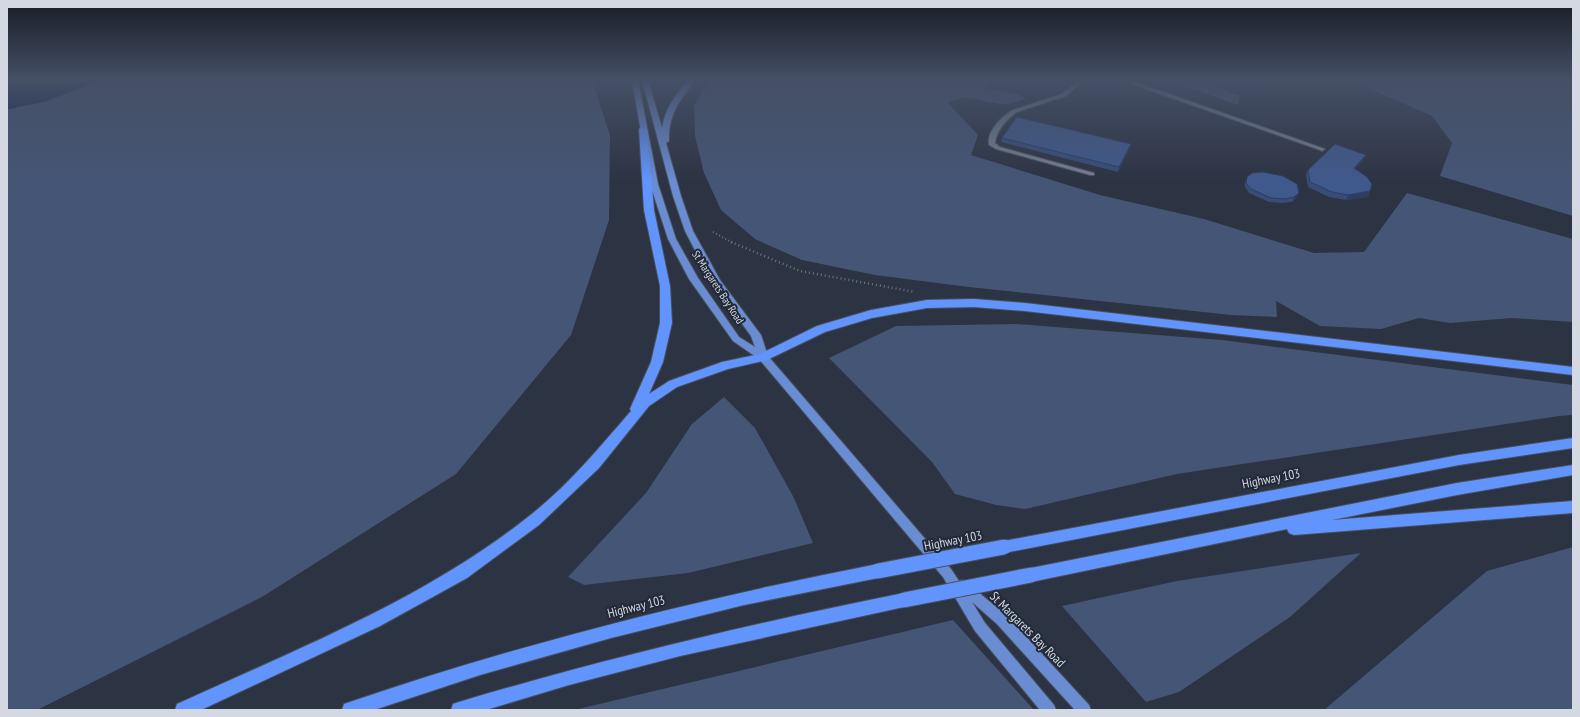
<svg xmlns="http://www.w3.org/2000/svg" width="1580" height="717" font-family="'PT Sans Narrow',sans-serif">
  <style>
    .green { fill: #455575 }
    .water { fill: #0b1f4d; stroke: #47567a }
    .lines { fill: none; stroke-linecap: round; stroke-linejoin: round }
    .lane-casing { stroke: #49505d; stroke-width: 2 }
    .primary-casing { stroke: #49505d; stroke-width: 2 }
    .highway-casing { stroke: #49505d; stroke-width: 2 }
    .path-far1 { stroke: #6d7381; stroke-width: 2; stroke-dasharray: 1 2.5; stroke-linecap: butt }
    .path { stroke: #6d7381; stroke-width: 2.5; stroke-dasharray: 1 3; stroke-linecap: butt }
    .lane { fill: #767f91; fill-rule: evenodd }
    .primary { fill: #6a8cd2; fill-rule: evenodd }
    .highway { fill: #6294fe; fill-rule: evenodd }
    .highway-bridge-casing { stroke: #49505d; stroke-width: 17; stroke-linecap: butt }
    .highway-bridge { stroke: #6294fe; stroke-width: 15 }
    .wall { fill: #374d78 }
    .shaded-wall { fill: #2d3e62 }
    .building { fill: #40598c; stroke: #2d3e62 }
    .labels { text-anchor: middle; stroke-width: 4; stroke-linejoin: round; paint-order: stroke }
    .street-label { font-size: 11px; fill: #d3d8e2; stroke: #222938 }
    .near-street-label { font-size: 13px; fill: #d3d8e2; stroke: #222938 }
  </style>
  <rect width="100%" height="100%" fill="#2c3343"/>
  <path class="green" d="M104,80H592L610,135L609,220L571,335L456,474L262,597L37,710H7V110L45,102Z
    M711,80H990L985,88L1019,94L1025,99C1019,100 1012,104 1006,104C985,105 969,91 948,103L978,135L971,155L1100,195L1204,219L1314,253L1364,252L1407,193L1573,239V322L1512,318L1450,323L1419,318L1381,329L1320,326L1276,301L1277,317L1231,315L969,287L875,275L802,260L755,239L721,210L704,173L695,136L694,105Z
    M1168,80H1199L1240,96L1238,105Z
    M1350,80H1573V216L1440,176L1452,143L1432,116Z
    M1017,324L1222,340L1573,385V415L1559,416L1177,474L1025,509L996,505L955,494L932,462L829,358L896,326Z
    M724,397L755,428L794,498L813,543L688,573L584,585L568,577L646,493L692,424Z
    M1573,547V710H1324L1487,571Z
    M1361,553L1290,617L1179,692L1146,702L1062,606L1177,581Z
    M953,620L1034,710H574Z"/>
  <path class="water" d="M7,80H104L45,102L7,110Z"/>
  <g class="lines">
    <g class="lane-casing">
      <path id="lane" d="M1078,80H1085L1066,96L1017,112C1006,120 997,129 995,143L1000,147L1094,173V175H1090L996,149L989,145C986,132 1002,116 1013,110L1062,94Z
        M1120,80H1130L1325,149L1322,151L1320,150Z"/>
    </g>
    <g class="primary-casing">
      <path id="primary" d="M632,80H638L658,184L676,239L698,278L739,337L755,347L751,336L711,281L685,231L673,196L642,80H648L662,128C665,109 676,93 689,80H696C680,99 668,115 669,141L666,143L681,196L693,231L720,280L761,335L768,356L951,569L959,581L962,580L966,582L1007,616L1089,705L1091,710H1075L997,624L972,602L985,623L1054,705L1056,710H1040L975,631L943,577L759,359L733,341L689,279L668,239L650,184Z"/>
    </g>
    <g class="highway-casing">
      <path id="highway" d="M643,126L647,129L654,210L670,286L672,323L663,362L649,394L669,381L722,362L760,354L817,326L871,310L927,300L974,299L1025,303L1573,367V375L1025,311L974,307L927,308L872,318L825,332L767,360L728,369L677,387L649,406L599,468L539,525L467,578L380,626L201,710H175L177,704C297,649 423,600 528,517C567,487 599,448 631,411L630,409L651,362L660,323V286L644,210L639,129Z
        M1573,438V448L1459,465L1004,553L999,551L997,547L999,543L1004,541L1459,455Z
        M1573,465V475L1457,495L1332,520L1573,501V513L1294,535L1289,533L1287,529L1031,582L1026,580L1023,575L1026,570L1031,568L1457,483Z
        M878,564L883,566L885,571L883,576L878,578L744,605L611,638L480,675L374,710H342L344,704L350,702C523,643 699,599 878,564Z
        M904,593L909,595L912,600L909,605L904,607L680,656L569,685L486,710H451L453,704L459,702C606,658 754,623 904,593Z"/>
    </g>
    <path class="path-far1" d="M713,232L733,243"/>
    <path class="path" d="M731,242L800,271L915,292"/>
    <use href="#lane" class="lane"/>
    <use href="#primary" class="primary"/>
    <use href="#highway" class="highway"/>
    <g class="highway-bridge-casing">
      <path id="highway-bridge" d="M878,571L1004,547
        M904,600L1031,575"/>
    </g>
    <use href="#highway-bridge" class="highway-bridge"/>
  </g>
  <path class="wall" d="M1002,138L1129,149L1118,172L1001,142Z
    M1363,160L1355,169L1370,191L1368,197L1346,200L1329,197L1308,187L1306,175L1308,170Z
    M1247,177L1297,197L1292,202L1282,203L1269,202L1249,193L1245,187V182Z"/>
  <path class="shaded-wall" d="M1131,144L1129,149L1118,172L1119,167Z
    M1366,155L1363,160L1351,173L1354,168Z
    M1370,191L1368,197L1346,200L1348,195Z
    M1299,193L1297,197L1292,202L1294,197Z"/>
  <path class="building" d="M1017,117L1131,144L1119,167L1002,138Z
    M1335,144L1366,155L1354,168L1367,177L1372,184L1370,191L1348,195L1332,192L1310,182L1308,170Z
    M1263,172L1283,176L1297,184L1299,193L1294,197L1284,199L1271,198L1251,189L1246,183L1247,177L1252,173Z"/>
  <linearGradient id="sky" x2="0" y2="1"><stop stop-color="#181c25"/><stop offset="0.44" stop-color="#455066"/><stop offset="1" stop-color="#455066" stop-opacity="0"/></linearGradient>
  <rect width="1580" height="181" fill="url(#sky)"/>
  <g class="labels">
    <g class="street-label">
      <text transform="translate(718 287) rotate(57)" y="4">St Margarets Bay Road</text>
    </g>
    <g class="near-street-label">
      <text transform="translate(1271 478) rotate(-11)" y="5">Highway 103</text>
      <text transform="translate(953 540) rotate(-11)" y="5">Highway 103</text>
      <text transform="translate(636 606) rotate(-14)" y="5">Highway 103</text>
      <text transform="translate(1028 629) rotate(45)" y="5">St Margarets Bay Road</text>
    </g>
  </g>
  <rect width="1580" height="717" fill="none" stroke="#d3d8e2" stroke-width="16"/>
</svg>
